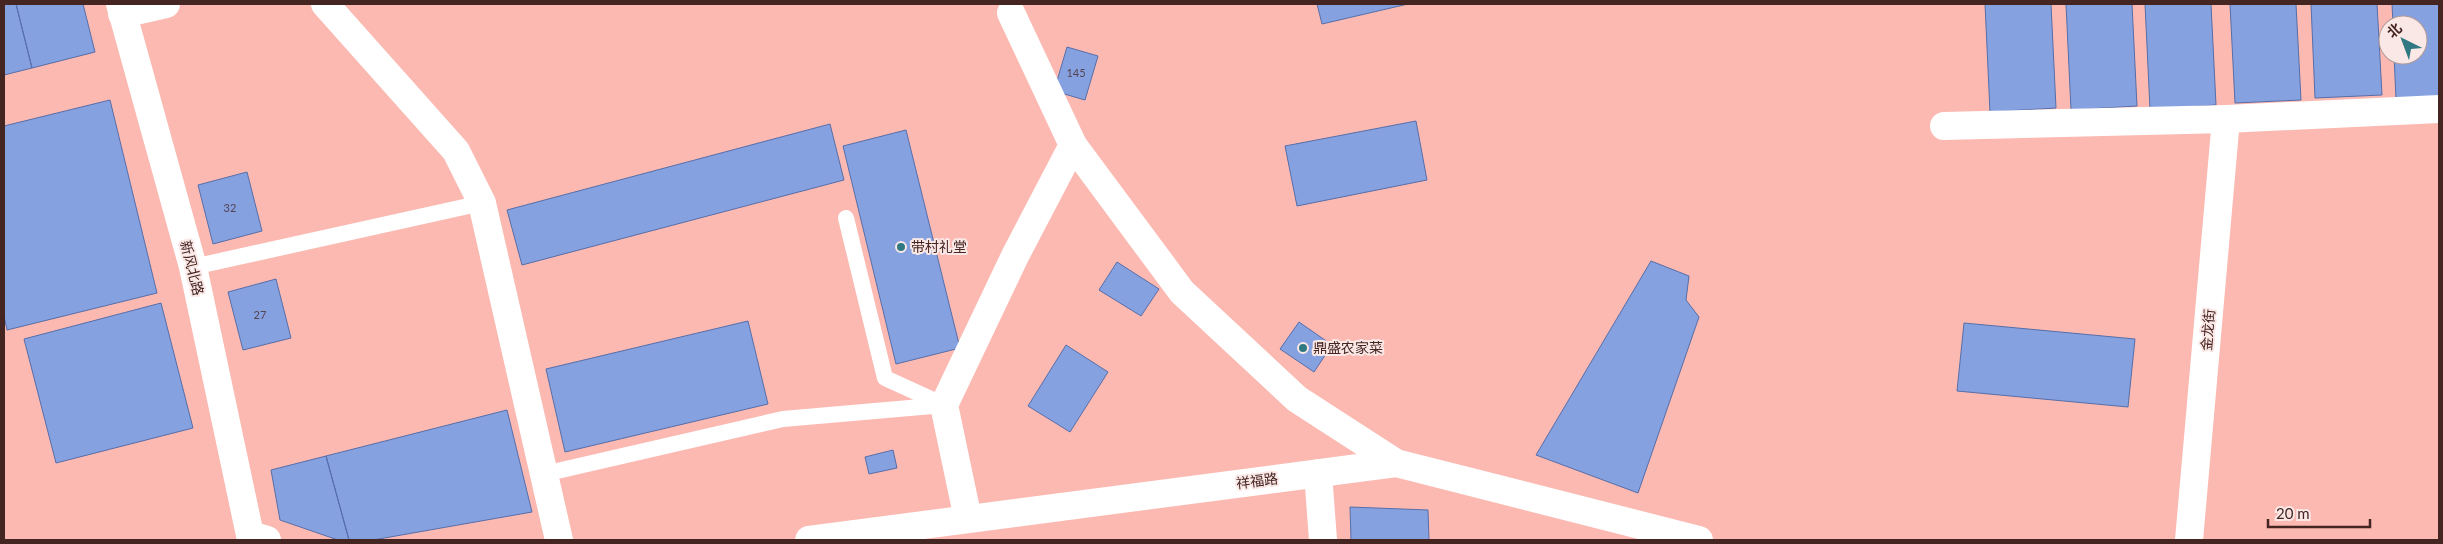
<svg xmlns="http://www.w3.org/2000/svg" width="2443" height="544" font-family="Lato,'Noto Sans SC',sans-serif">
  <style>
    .building { fill: #86a1e0; stroke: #566ea9 }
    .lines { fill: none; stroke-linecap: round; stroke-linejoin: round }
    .lane { stroke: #fff; stroke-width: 16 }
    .street { stroke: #fff; stroke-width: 28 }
    .poi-dot { fill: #317982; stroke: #fae8e6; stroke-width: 2 }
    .labels { text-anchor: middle; stroke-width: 4; stroke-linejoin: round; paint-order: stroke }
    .number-label { font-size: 11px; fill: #554452 }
    .poi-label { font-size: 14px; fill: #452522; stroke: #fae8e6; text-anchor: start }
    .street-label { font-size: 14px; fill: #452522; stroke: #fae8e6 }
  </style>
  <rect width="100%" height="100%" fill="#fbb9b1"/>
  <path class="building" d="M4,4H16L32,68L4,75Z
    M16,4H83L95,52L32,68Z
    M1317,4H1408L1322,24Z
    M1985,4H2051L2056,108L1990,112Z
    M2066,4H2132L2137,106L2071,110Z
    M2145,4H2211L2216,105L2150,109Z
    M2230,4H2296L2301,100L2235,103Z
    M2311,4H2377L2382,95L2315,98Z
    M2392,4H2439V96L2396,99L2394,55H2418V25H2393Z
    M1067,47L1098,56L1085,100L1054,91Z
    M110,100L157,293L7,330L4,316V126Z
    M1416,121L1427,180L1297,206L1285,146Z
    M830,124L844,180L522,265L507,210Z
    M906,130L960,348L896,364L843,146Z
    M247,172L262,231L213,244L198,185Z
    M1651,261L1689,276L1686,300L1699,317L1638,493L1536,455Z
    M1117,262L1159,289L1141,316L1099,290Z
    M276,279L291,338L243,350L228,292Z
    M161,303L193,428L56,463L24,339Z
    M748,321L768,404L565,452L546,369Z
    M1299,322L1332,345L1314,372L1280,349Z
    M1964,323L2135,339L2128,407L1957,391Z
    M1066,345L1108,372L1070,432L1028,406Z
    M507,410L532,512L373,540H349L326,456Z
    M893,450L897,468L869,474L865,457Z
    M326,456L349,540H338L280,520L271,470Z
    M1350,507L1428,510L1429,540H1351Z"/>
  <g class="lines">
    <path class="lane" d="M846,218L885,378L942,404
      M193,267L482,203
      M544,474L783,419L944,405"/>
    <path class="street" d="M120,4L193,267L250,535L267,540
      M325,4L456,151L482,203L559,540
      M1011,13L1073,145L1182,292L1297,399L1396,463
      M122,14L166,4
      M1944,126L2226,119L2439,109
      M1318,473L1323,540
      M968,519L944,405L1015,256L1073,145
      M809,540L1396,463L1699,540
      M2189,540L2226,119"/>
  </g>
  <g class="poi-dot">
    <circle cx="901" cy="247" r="5"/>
    <circle cx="1303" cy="348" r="5"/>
  </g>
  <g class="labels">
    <g class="number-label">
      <text x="1076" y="77">145</text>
      <text x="230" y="212">32</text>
      <text x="260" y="319">27</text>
    </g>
    <g class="poi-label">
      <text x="911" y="252">带村礼堂</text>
      <text x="1313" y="353">鼎盛农家菜</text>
    </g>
    <g class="street-label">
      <text transform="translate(192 268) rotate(76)" y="5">新风北路</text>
      <text transform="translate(2208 330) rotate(-85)" y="5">金龙街</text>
      <text transform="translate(1257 481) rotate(-7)" y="5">祥福路</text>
    </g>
  </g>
  <rect width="2443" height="544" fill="none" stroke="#452522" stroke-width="10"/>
  <g transform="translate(2403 40) rotate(318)"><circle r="24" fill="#fae8e6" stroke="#b29a98"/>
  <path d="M0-4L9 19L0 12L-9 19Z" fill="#317982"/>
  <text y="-8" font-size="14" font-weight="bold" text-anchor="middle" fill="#452522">北</text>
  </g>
  <path d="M2268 519v8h102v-8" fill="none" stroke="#452522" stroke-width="2.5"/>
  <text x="2276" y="519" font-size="15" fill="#452522" stroke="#fae8e6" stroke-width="4" paint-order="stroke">20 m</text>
</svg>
